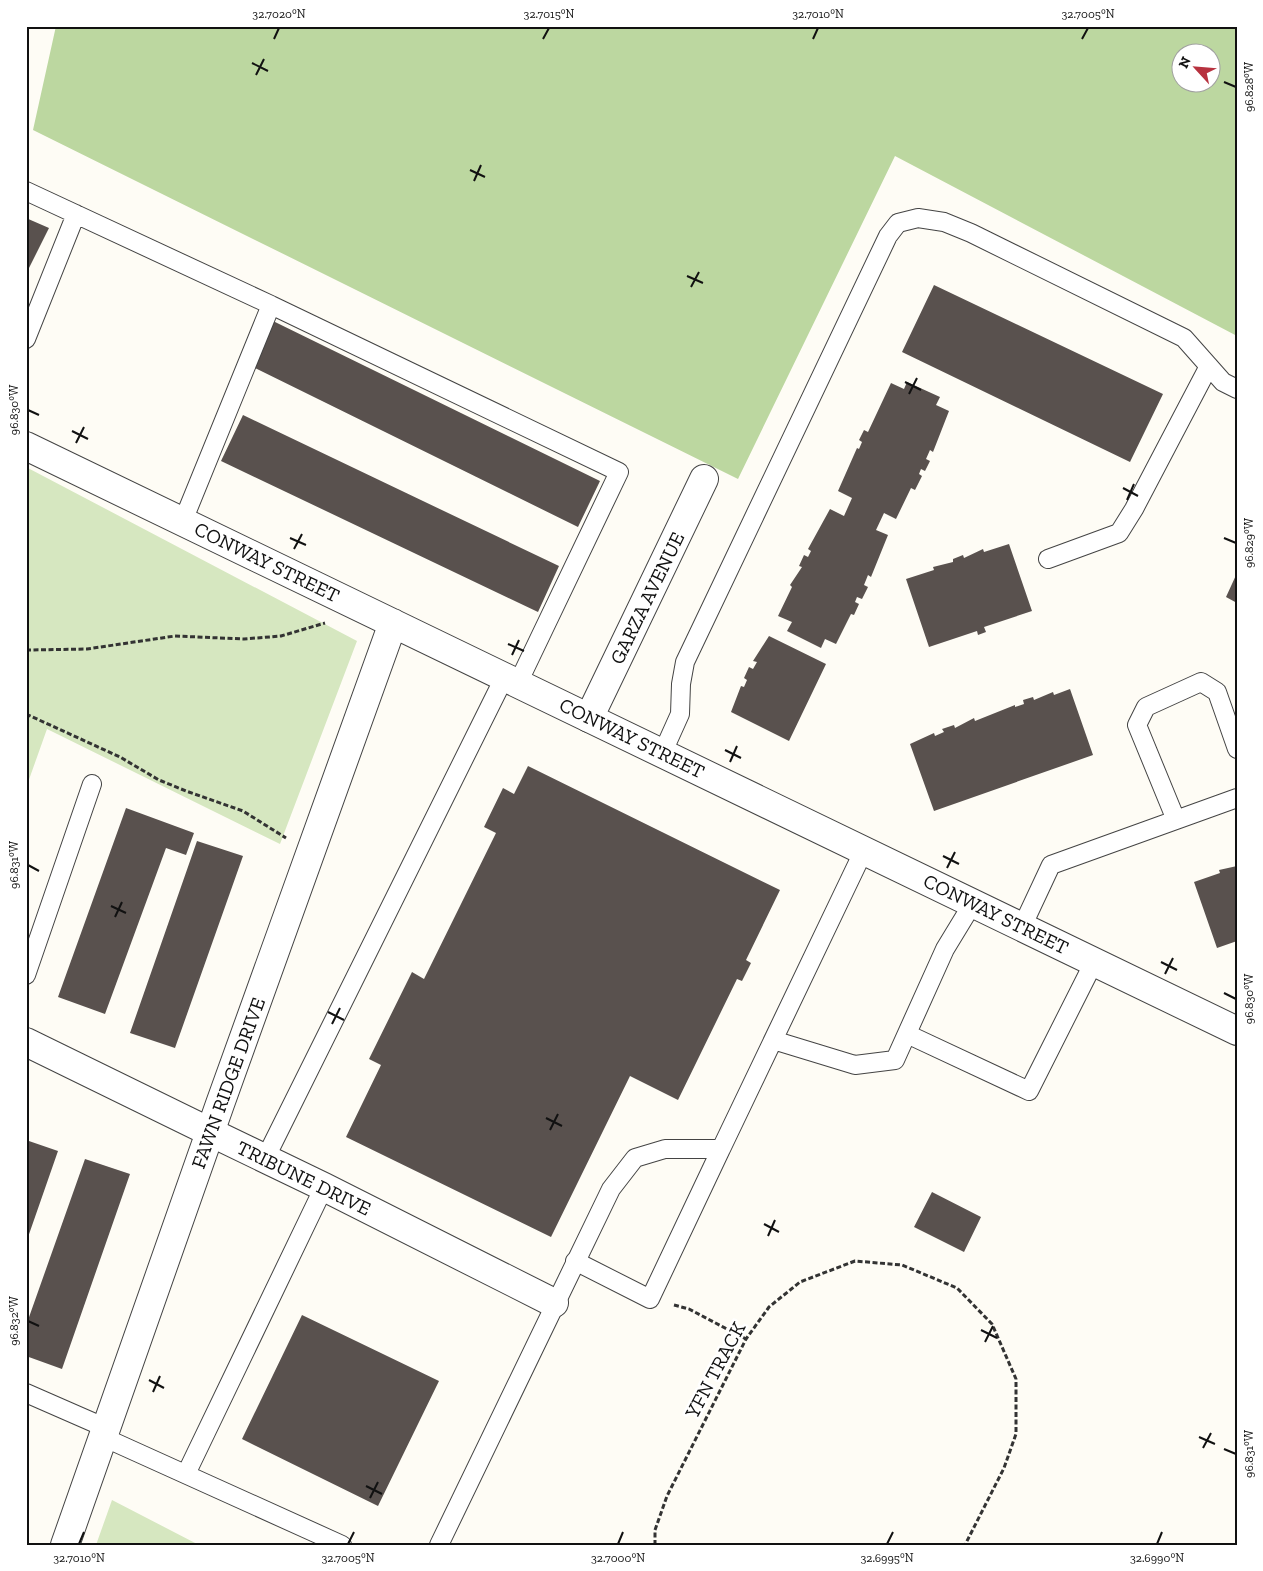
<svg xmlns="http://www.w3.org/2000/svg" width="1263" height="1571" font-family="'Zilla Slab',serif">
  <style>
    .green { fill: #d6e7c0 }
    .forest { fill: #bcd7a0; fill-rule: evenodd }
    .building { fill: #59514e }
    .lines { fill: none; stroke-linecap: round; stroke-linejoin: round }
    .service-casing { stroke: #444; stroke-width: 20 }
    .minor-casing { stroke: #444; stroke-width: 30 }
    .tertiary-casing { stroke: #444; stroke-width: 30 }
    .path { stroke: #333; stroke-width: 3; stroke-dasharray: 5 2.5; stroke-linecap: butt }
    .service { stroke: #fff; stroke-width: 18 }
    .minor { stroke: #fff; stroke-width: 28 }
    .tertiary { stroke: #fff; stroke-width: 28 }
    .ticks { fill: none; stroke: #111; stroke-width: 2 }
    .labels { text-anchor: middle; stroke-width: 5; stroke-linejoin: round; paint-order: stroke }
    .street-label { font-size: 20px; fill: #111; stroke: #fff }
    .neatline { fill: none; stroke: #111; stroke-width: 2 }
    .ticks-label { font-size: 12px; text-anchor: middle; fill: #111 }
  </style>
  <rect width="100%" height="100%" fill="#fefcf5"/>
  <path class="green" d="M26,467L357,641L280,844L47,729L26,788Z
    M112,1500L199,1545H96Z"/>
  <path class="forest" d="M56,26H1237V336L895,156L738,479L33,130ZM1180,52H1210V82H1180Z"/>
  <path class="building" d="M26,218L49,228L26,274Z
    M934,285L1163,394L1130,462L902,352Z
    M273,321L600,481L578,527L251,366Z
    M907,382L940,397L936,405L949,411L933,452L930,450L926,459L930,461L925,471L921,469L919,474L922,476L915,490L911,488L896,519L884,513L876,530L888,535L871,577L868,575L864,585L868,587L862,599L857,597L855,602L859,604L854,615L851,614L836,644L825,639L821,648L787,631L792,622L778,616L792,587L790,585L802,567L799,566L804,555L808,557L811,551L808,549L830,509L844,516L852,498L838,491L857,448L859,449L862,442L859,440L864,430L868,432L891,383L904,389Z
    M243,415L559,566L538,612L221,461Z
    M1009,544L1032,611L984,627L986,632L978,635L977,631L929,647L906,579L934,570L933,567L953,562V559L963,555L964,558L983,549L984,552Z
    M1237,573V603L1226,597Z
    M769,636L826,664L789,741L731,712L741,686L744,687L747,680L744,678L749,667L753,669L757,662L753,661Z
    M1070,689L1093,755L934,811L910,744L934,733L935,736L944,732L942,729L954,725L955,728L974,718L975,721L1015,705V707L1024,704L1023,700L1033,697L1034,700L1053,692L1054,695Z
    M528,766L780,890L746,960L751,963L742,981L737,979L678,1100L630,1076L551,1237L346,1137L381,1065L369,1059L412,972L424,979L496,833L484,827L503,788L514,794Z
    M126,808L194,833L186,855L166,848L105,1014L58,997Z
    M197,841L243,856L175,1048L130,1033Z
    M1237,866V941L1217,948L1194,882L1220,873L1219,870Z
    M26,1140L58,1151L27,1240H26Z
    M85,1159L130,1174L62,1369L26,1356V1320H28Z
    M932,1192L981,1217L964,1252L914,1227Z
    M302,1315L439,1381L378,1506L242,1439Z"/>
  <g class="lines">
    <g class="service-casing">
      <path id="service" d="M26,191L271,305L183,521
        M271,305L619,472L518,683
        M26,339L76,214
        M1048,559L1119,533L1134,509L1209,366
        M662,754L680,714L681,684L685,662L888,236L898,223L918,218L944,222L971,233L1184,338L1223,382L1237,389
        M1176,820L1137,725L1146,707L1201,682L1217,692L1237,749
        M1022,927L1051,865L1237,798
        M26,975L92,784
        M907,1034L1029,1091L1094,962
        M773,1040L855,1065L895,1060L945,949L973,903
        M265,1159L505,676
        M575,1261L650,1299L721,1149
        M26,1393L106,1428
        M103,1437L342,1545
        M186,1474L324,1187
        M439,1545L611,1189L635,1158L665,1149H721L864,850"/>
    </g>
    <g class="minor-casing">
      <path id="minor" d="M589,718L704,479
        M210,1132L324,1187L554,1303"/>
    </g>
    <g class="tertiary-casing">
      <path id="tertiary" d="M26,446L1237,1031
        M26,1042L210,1132
        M65,1545L220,1104L393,623"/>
    </g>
    <path class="path" d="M26,650L87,649L175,636L244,639L281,636L325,623
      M26,714L120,757L159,780L186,791L243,811L286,838
      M674,1305L689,1309L746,1339
      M655,1545V1530L667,1496L746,1339L769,1307L800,1282L855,1261L902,1265L957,1288L992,1324L1016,1379V1434L1004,1468L965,1545"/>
    <use href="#service" class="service"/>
    <use href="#minor" class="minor"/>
    <use href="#tertiary" class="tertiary"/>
  </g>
  <path class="ticks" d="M274,39L279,28M543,39L549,28M813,39L818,28M1082,39L1088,28M252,63L268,71M256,75L264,59M1224,82L1236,87M470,170L485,177M474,181L481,165M687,276L703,283M691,287L699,272M905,382L921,390M909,394L917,378M28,410L39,415M72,431L88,439M76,443L84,427M1123,488L1138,496M1127,500L1134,484M290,538L306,545M1224,538L1236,543M294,549L302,534M508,644L524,651M512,655L519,640M725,750L741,758M730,762L737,746M943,856L959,864M28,865L39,871M947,868L955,852M111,906L126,913M115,917L122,902M1161,962L1177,970M1165,974L1173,958M1224,993L1236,999M328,1012L344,1020M332,1024L340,1008M546,1118L562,1126M550,1130L558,1114M764,1224L779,1232M768,1236L775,1220M28,1321L39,1326M981,1330L997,1338M985,1342L993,1326M149,1380L164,1388M153,1392L160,1376M1199,1437L1215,1444M1203,1448L1211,1433M1224,1449L1236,1454M366,1486L382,1494M370,1498L378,1482M79,1544L84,1532M348,1544L354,1532M618,1544L623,1532M887,1544L893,1532M1157,1544L1162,1532"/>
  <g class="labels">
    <g class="street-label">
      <text transform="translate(267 562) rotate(26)" y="7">CONWAY STREET</text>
      <text transform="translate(647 598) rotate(-64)" y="7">GARZA AVENUE</text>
      <text transform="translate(632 738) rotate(26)" y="7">CONWAY STREET</text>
      <text transform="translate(996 914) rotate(26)" y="7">CONWAY STREET</text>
      <text transform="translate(228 1083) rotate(-70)" y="7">FAWN RIDGE DRIVE</text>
      <text transform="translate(304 1178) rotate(26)" y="7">TRIBUNE DRIVE</text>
      <text transform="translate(715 1370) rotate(-62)" y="7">YFN TRACK</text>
    </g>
  </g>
  <rect width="1263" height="1571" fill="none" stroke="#ffffff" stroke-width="55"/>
  <g transform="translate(1196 68) rotate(296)"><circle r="24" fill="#ffffff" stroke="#a0a0a0"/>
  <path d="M0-4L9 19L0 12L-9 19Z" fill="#b7323f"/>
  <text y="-8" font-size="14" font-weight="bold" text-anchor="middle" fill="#111111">N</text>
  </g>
  <rect x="28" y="28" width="1208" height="1516" class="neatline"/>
  <g class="ticks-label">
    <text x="279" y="18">32.7020°N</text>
    <text x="549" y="18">32.7015°N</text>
    <text x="818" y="18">32.7010°N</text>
    <text x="1088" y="18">32.7005°N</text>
    <text transform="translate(1249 87) rotate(-90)" y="4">96.828°W</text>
    <text transform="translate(14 410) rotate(-90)" y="4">96.830°W</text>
    <text transform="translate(1249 543) rotate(-90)" y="4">96.829°W</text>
    <text transform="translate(14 865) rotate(-90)" y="4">96.831°W</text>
    <text transform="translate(1249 999) rotate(-90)" y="4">96.830°W</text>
    <text transform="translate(14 1321) rotate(-90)" y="4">96.832°W</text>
    <text transform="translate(1249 1454) rotate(-90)" y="4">96.831°W</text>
    <text x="79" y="1562">32.7010°N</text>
    <text x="348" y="1562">32.7005°N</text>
    <text x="618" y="1562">32.7000°N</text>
    <text x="887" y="1562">32.6995°N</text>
    <text x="1157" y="1562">32.6990°N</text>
  </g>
</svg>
